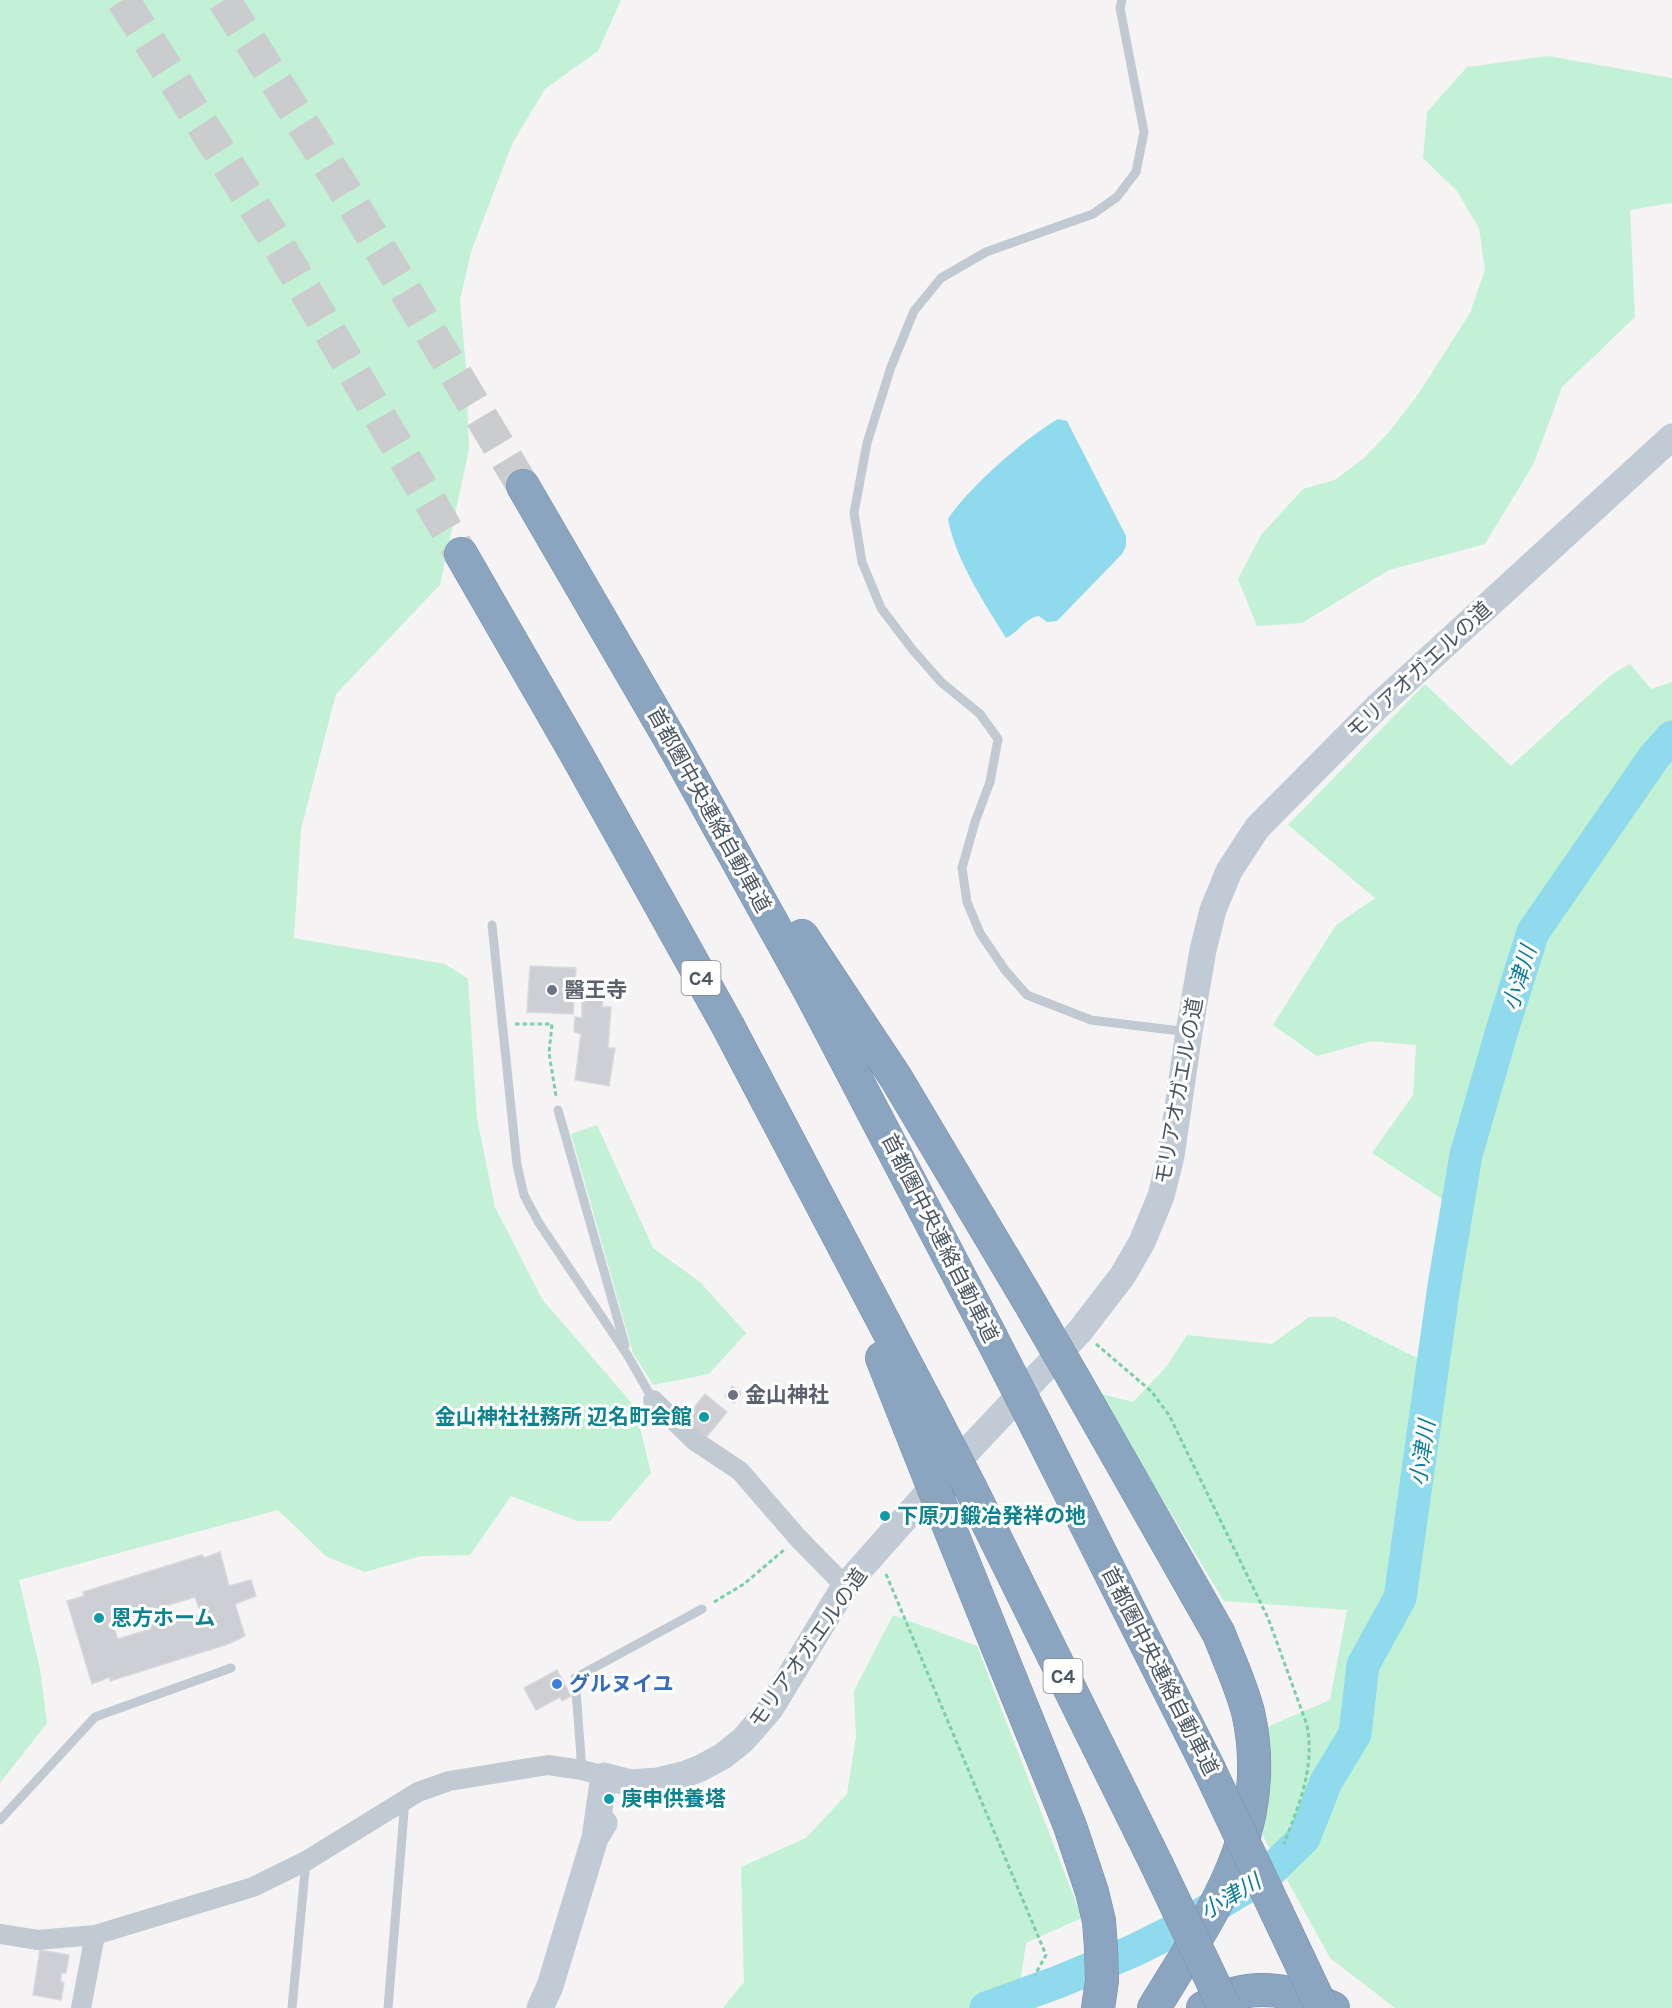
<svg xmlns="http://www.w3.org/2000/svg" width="1672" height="2008" font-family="Karla,'Noto Sans JP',sans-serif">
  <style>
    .green { fill: #c3f1d5 }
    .water { fill: #90daee }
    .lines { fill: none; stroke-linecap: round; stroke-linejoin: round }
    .river { stroke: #90daee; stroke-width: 33 }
    .building { fill: #cdcfd5; stroke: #d7d9de; stroke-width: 1.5; fill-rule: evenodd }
    .highway-tunnel { stroke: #caccce; stroke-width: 33; stroke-dasharray: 33 16; stroke-linecap: butt }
    .highway-casing { stroke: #7690ad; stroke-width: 34 }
    .path { stroke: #7ad0a6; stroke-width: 3; stroke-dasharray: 4.5 3; stroke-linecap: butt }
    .lane { stroke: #c1cad2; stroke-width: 9 }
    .street { stroke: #c1cad2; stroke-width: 20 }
    .secondary { stroke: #c1cbd6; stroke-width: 27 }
    .highway { stroke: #8ba5c1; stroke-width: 33 }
    .highway-bridge-casing { stroke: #7690ad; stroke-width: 34; stroke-linecap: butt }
    .highway-bridge { stroke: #8ba5c1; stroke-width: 33 }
    .worship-dot { fill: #6b7280; stroke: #fff; stroke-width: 2 }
    .culture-dot { fill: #0f9aa8; stroke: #fff; stroke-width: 2 }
    .shop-dot { fill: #3f7fe0; stroke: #fff; stroke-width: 2 }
    .labels { text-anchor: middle; stroke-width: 6; stroke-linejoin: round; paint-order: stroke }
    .shield { fill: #fff; stroke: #808990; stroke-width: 1.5 }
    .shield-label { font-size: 20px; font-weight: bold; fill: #4a5661 }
    .street-label { font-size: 21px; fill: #4a5661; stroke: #fff }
    .worship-label { font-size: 21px; font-weight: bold; fill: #5b616d; stroke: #fff; text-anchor: start }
    .culture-label { font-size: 21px; font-weight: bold; fill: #0d838f; stroke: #fff; text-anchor: start }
    .shop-label { font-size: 21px; font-weight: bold; fill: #366cbe; stroke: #fff; text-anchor: start }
    .water-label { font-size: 22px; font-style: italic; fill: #0c7c9b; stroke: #fff }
  </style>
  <rect width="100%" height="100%" fill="#f5f3f3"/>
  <path class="green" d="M0,0H621L598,51L545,89L512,144L471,252L460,300L466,368L469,449L440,585L336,694L301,829L294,938L445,964L468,979L477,1118L495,1207L542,1299L635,1407L651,1473L610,1521H577L511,1496L470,1555L421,1556L365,1572L327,1557L278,1510L19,1580L40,1669L47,1723L0,1783Z
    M1548,56L1672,78V203L1630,210L1635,317L1562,387L1534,463L1485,544L1389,570L1302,623L1257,626L1238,579L1261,535L1303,489L1335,480L1364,458L1390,431L1419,393L1470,313L1485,270L1479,228L1457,191L1423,158L1427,112L1467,67Z
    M1630,664L1651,689L1672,682V2008H1395L1330,1958L1263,1836L1267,1727L1330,1700L1347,1610L1224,1601L1098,1393L1133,1402L1167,1366L1187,1335L1272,1344L1309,1317H1335L1441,1370L1442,1199L1372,1153L1413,1095L1416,1045L1371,1041L1317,1056L1273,1025L1336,925L1375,898L1288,825L1425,684L1511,766L1612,674Z
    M597,1125L653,1248L700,1282L746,1333L709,1374L653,1385L633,1353L571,1134Z
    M893,1615L977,1646L1082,1918L1026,1943L1020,1983L1037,2008H723L744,1982L741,1867L806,1838L847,1794L856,1737L854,1691Z"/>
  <path class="water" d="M1058,419L1067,421L1071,429L1126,536V546L1122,554L1057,621L1047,622L1039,616C1025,618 1019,632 1006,638C984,602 956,561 948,519C968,488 1025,438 1058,419Z"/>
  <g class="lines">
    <path class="river" d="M986,2008L1058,1982L1133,1951L1175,1930L1266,1875L1304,1838L1326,1782L1355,1734L1363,1665L1400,1598L1444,1286L1466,1155L1503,1027L1533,932L1654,757L1672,737"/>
  </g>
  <path class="building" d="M530,966L576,968L573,1014L527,1012Z
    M604,987L602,1007H611L608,1048H615L609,1086L575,1080L581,1034L574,1032L575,1017L582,1018V989Z
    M732,1386L741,1393L734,1403L725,1396Z
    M705,1394L727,1412L704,1440L682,1422Z
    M220,1552L229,1586L251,1580L256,1596L235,1604L245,1636L228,1644L110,1681V1677L92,1684L67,1601L84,1596L83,1592L202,1555L204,1558ZM195,1597L201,1614L168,1624L162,1607ZM146,1612L151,1629L118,1639L112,1623Z
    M557,1670L571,1696L562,1701L560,1697L536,1710L524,1688Z
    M40,1950L69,1955L66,1973H62L60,1981L64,1983L61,2000L33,1995Z"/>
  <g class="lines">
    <path class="highway-tunnel" d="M123,0L273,236L461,554
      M224,0L342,186L523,486"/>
    <g class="highway-casing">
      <path id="highway" d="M523,486L677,751L811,993L991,1337
        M461,554L578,757L728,1026L929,1408
        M802,936L896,1078L1027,1298
        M882,1358L909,1426
        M1074,1379L1219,1634C1229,1660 1241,1685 1248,1712C1275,1829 1211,1914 1154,2008
        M1032,1417L1209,1769
        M971,1489L1156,1863
        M944,1514L1070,1826L1092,1892L1099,1921L1101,1948L1102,1981L1098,2008
        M1203,2008C1213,2003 1223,1997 1233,1994C1268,1984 1301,1994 1333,2008"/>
    </g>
    <path class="path" d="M515,1024H552L549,1053L556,1096
      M1096,1344L1151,1391L1169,1415L1268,1618L1307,1725C1315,1769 1299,1804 1284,1844
      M886,1574L1046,1955L1035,1975
      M714,1602L744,1584L785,1549"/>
    <path class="lane" d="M1122,0L1120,8L1144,132L1136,172L1117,197L1093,214L986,252L941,278L914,311L891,367L867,443L854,513L862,562L881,608L912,649L941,682L980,714L998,739L990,782L975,822L962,868L967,902L980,933L1005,970L1027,995L1091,1020L1188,1032
      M492,925L517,1165L524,1195L539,1223L628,1356L653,1400
      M558,1110L625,1345
      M582,1770L575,1678L702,1609
      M0,1820L95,1717L231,1668
      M292,2008L306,1861
      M388,2008L405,1800"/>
    <path class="street" d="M653,1400L695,1441L740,1471L798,1538L845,1586
      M0,1934L38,1940L95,1935L253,1887L306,1861L418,1792L449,1781L548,1765L582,1770L604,1776
      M81,2008L95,1935"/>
    <path class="secondary" d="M595,1838L604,1776L631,1783L658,1781L683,1775L701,1768L723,1756L743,1740L770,1709L845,1586L925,1496L1080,1331L1123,1275L1142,1242L1161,1196L1171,1156L1189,1032L1203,950L1213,910L1229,871L1257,828L1378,706L1672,437
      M540,2008L550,1986L595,1838L604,1823"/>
    <use href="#highway" class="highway"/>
    <g class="highway-bridge-casing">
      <path id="highway-bridge" d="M1027,1298L1074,1379
        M991,1337L1032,1417
        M929,1408L971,1489
        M909,1426L944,1514
        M1209,1769L1322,2008
        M1156,1863L1225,2008"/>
    </g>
    <use href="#highway-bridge" class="highway-bridge"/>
  </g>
  <g class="worship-dot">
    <circle cx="552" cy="990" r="6"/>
    <circle cx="733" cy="1395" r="6"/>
  </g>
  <g class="culture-dot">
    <circle cx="704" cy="1417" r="6"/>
    <circle cx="885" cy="1516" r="6"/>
    <circle cx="99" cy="1618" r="6"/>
    <circle cx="609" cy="1799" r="6"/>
  </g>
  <circle class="shop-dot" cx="557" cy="1684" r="6"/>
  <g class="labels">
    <g class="shield">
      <rect x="681.5" y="961" width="39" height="34" rx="4.5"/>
      <rect x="1043.5" y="1659" width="39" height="34" rx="4.5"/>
    </g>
    <g class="shield-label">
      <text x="701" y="985">C4</text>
      <text x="1063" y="1683">C4</text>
    </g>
    <g class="street-label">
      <text transform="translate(1419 670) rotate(-43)" y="7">モリアオガエルの道</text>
      <text transform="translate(709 810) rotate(61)" y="7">首都圏中央連絡自動車道</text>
      <text transform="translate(1179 1091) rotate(-80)" y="7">モリアオガエルの道</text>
      <text transform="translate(940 1238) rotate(63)" y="7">首都圏中央連絡自動車道</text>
      <text transform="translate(808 1648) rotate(-55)" y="7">モリアオガエルの道</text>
      <text transform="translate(1160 1671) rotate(63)" y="7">首都圏中央連絡自動車道</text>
    </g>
    <g class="worship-label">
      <text x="564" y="997">醫王寺</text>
      <text x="745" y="1402">金山神社</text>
    </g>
    <g class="culture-label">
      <text x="692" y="1424" text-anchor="end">金山神社社務所 辺名町会館</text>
      <text x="897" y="1523">下原刀鍛冶発祥の地</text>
      <text x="111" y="1625">恩方ホーム</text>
      <text x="621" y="1806">庚申供養塔</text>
    </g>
    <g class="shop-label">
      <text x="569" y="1691">グルヌイユ</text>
    </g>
    <g class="water-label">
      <text transform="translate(1519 978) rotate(-73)" y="8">小津川</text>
      <text transform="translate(1422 1453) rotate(-82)" y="8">小津川</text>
      <text transform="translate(1230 1896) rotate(-31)" y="8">小津川</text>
    </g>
  </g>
</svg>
